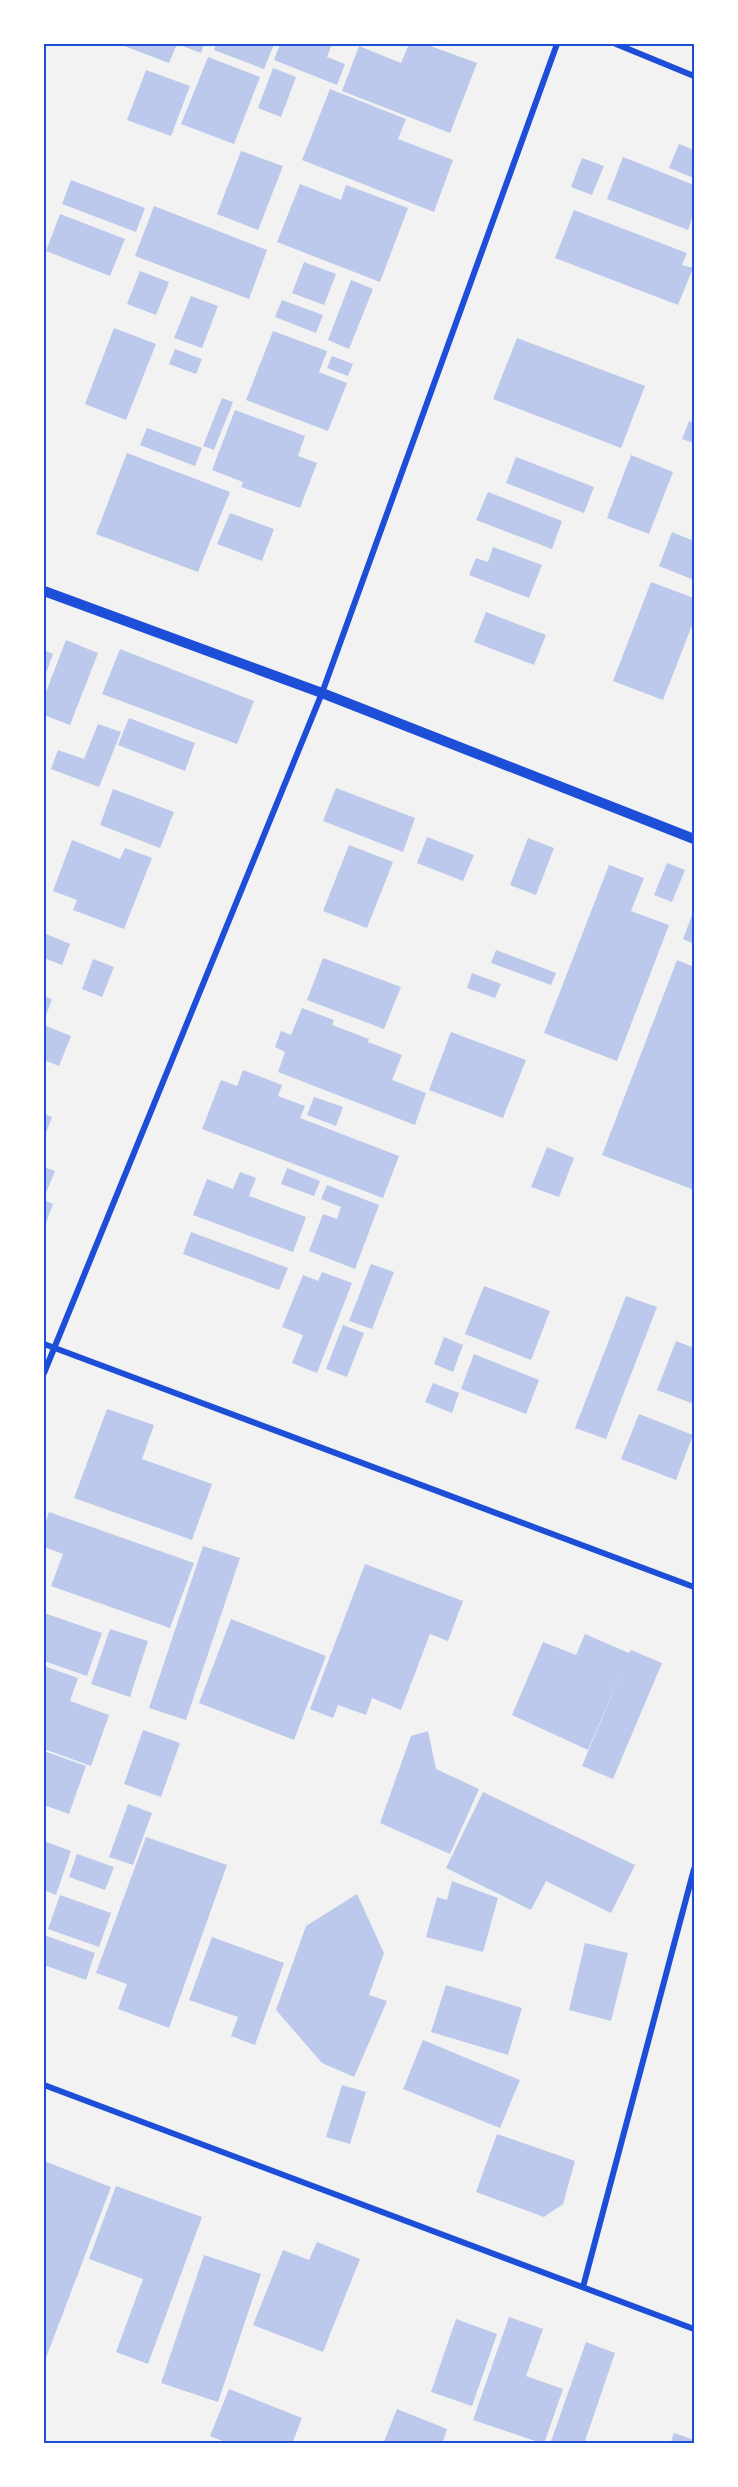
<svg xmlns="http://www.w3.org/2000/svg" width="738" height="2487" font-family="'Space Grotesk',sans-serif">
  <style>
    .building { fill: #bdc9ec }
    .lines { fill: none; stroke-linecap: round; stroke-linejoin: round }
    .minor { stroke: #1d4ed8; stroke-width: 6 }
    .tertiary { stroke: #1d4ed8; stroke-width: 10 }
    .neatline { fill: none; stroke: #1d4ed8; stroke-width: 2 }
  </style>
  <rect width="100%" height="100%" fill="#f2f2f2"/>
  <path class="building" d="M119,44H204L201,53L177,44L169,63Z
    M216,44H274L264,69L214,50Z
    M280,44H332L327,57L345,64L337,85L274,60Z
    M409,44H425L477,63L450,133L342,91L359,46L401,63Z
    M208,57L260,77L234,144L181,124Z
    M273,68L296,77L281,117L258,108Z
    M146,70L190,86L171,136L127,120Z
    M330,89L406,119L398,139L453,160L434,212L302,160Z
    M679,144L694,150V178L669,168Z
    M241,151L283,166L258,230L217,214Z
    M623,157L694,185V212L688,230L607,199Z
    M582,158L604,166L592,195L571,187Z
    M71,180L145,208L136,232L62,204Z
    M300,184L341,200L346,185L408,208L380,282L277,242Z
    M154,206L267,250L249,299L135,256Z
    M574,210L687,253L682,265L693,268L678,305L555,258Z
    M60,214L125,239L110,276L46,251Z
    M304,262L336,274L324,305L292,293Z
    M140,271L169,282L156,315L127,304Z
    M351,280L373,289L349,349L328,340Z
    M191,296L218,306L202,348L174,338Z
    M282,300L323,315L316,333L275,317Z
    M114,328L156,344L126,420L85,404Z
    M273,331L327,351L319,372L347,383L328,431L246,400Z
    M517,338L645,386L621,448L493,399Z
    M175,349L202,359L196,374L169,364Z
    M332,356L353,364L348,376L327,368Z
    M222,398L233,402L214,450L203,446Z
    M235,410L305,436L298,456L317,463L300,508L241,487L243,482L212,470Z
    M689,421L694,423V443L682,439Z
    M147,428L202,448L195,466L140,445Z
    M127,453L230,492L198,572L96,534Z
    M631,455L673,472L649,534L607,518Z
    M516,457L594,487L584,513L506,483Z
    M488,492L562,521L552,549L476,520Z
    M230,513L274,529L262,561L217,544Z
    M672,532L694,541V580L659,566Z
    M493,547L542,565L529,598L469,575L476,558L488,562Z
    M651,582L694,598V620L663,700L613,681Z
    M486,612L546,635L534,665L474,642Z
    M66,640L98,653L70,725L44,715V697Z
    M120,649L254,701L237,744L102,694Z
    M44,650L53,654L44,679Z
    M129,718L195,743L185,771L118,745Z
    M98,724L121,732L99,787L51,769L58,750L84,759Z
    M336,788L415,818L403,852L323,821Z
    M113,789L174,812L160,848L100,825Z
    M427,837L474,855L463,881L417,863Z
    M528,838L554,848L536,895L510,885Z
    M72,840L120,859L125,848L152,858L124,929L73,910L77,900L53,891Z
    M349,845L393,862L367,928L323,911Z
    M667,863L685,870L672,902L654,895Z
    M609,865L644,878L631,911L669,925L617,1061L544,1033Z
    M694,910V944L683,939Z
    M44,933L70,944L62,965L44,958Z
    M496,950L556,973L551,985L491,963Z
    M323,958L401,987L384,1029L307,1000Z
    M93,959L114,967L102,997L82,989Z
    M677,960L694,967V1190L602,1155Z
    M472,973L501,984L495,998L467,988Z
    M44,996L52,999L44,1021Z
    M302,1008L334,1020L332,1025L369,1039L368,1042L402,1055L392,1080L426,1093L415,1125L278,1072L285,1052L275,1047L281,1031L291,1035Z
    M44,1025L71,1036L59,1066L44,1060Z
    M451,1032L526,1060L503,1118L429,1090Z
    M243,1070L282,1085L278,1096L305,1106L300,1118L399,1156L383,1198L202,1129L221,1080L237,1086Z
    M314,1097L343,1107L336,1126L307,1115Z
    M44,1114L52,1117L44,1138Z
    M547,1147L574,1158L559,1197L531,1187Z
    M44,1167L55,1171L46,1193L44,1192Z
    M287,1168L320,1181L314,1196L281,1184Z
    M240,1172L256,1178L249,1196L306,1217L293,1252L193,1215L207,1179L233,1189Z
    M327,1185L379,1205L355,1269L309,1251L323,1214L337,1219L341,1207L321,1199Z
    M44,1200L53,1204L44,1228Z
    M191,1232L288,1268L279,1290L183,1254Z
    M371,1264L394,1272L372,1329L349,1321Z
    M322,1272L352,1283L317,1373L292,1363L303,1335L282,1327L303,1275L318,1281Z
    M484,1286L550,1311L531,1360L465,1334Z
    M626,1296L657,1307L606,1439L575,1428Z
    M343,1325L364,1333L347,1377L326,1369Z
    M444,1337L463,1345L453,1372L434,1364Z
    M676,1341L694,1348V1404L657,1390Z
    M474,1354L539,1380L526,1414L461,1389Z
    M433,1383L459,1393L452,1413L425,1402Z
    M107,1409L154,1425L142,1459L212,1484L192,1540L74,1498Z
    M639,1414L693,1435L676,1480L621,1459Z
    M49,1512L194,1563L170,1628L51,1586L63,1554L44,1547V1528Z
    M203,1546L240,1558L186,1720L149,1708Z
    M365,1564L463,1601L448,1641L430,1634L401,1710L372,1698L366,1715L338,1705L333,1718L310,1709Z
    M44,1613L102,1633L87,1676L44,1661Z
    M231,1619L326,1656L294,1740L199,1703Z
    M110,1629L148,1641L130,1697L91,1684Z
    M585,1634L629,1653L631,1650L662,1663L613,1779L582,1766L624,1666L588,1750L512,1715L543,1642L576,1655Z
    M44,1666L78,1678L70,1701L109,1715L91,1766L44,1749Z
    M143,1730L180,1743L161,1797L124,1784Z
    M428,1731L436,1769L479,1789L450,1854L380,1823L411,1736Z
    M44,1751L86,1766L69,1814L44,1805Z
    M483,1792L635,1865L611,1913L546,1881L531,1910L446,1868Z
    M128,1804L152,1813L133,1865L109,1857Z
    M146,1837L227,1865L169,2028L118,2009L127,1984L96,1973Z
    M44,1841L71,1851L56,1895L44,1890Z
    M77,1854L114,1867L105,1890L69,1877Z
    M452,1881L498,1898L483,1952L426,1937L437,1897L447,1900Z
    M357,1894L384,1953L369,1995L387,2001L354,2077L322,2063L276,2010L306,1926Z
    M60,1895L111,1913L99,1947L48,1929Z
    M44,1935L95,1953L86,1980L44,1965Z
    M212,1937L284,1963L255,2045L231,2036L238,2017L189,2000Z
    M585,1943L628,1953L611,2021L569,2010Z
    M446,1985L522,2008L508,2055L431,2032Z
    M423,2040L520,2080L500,2128L403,2089Z
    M342,2085L366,2092L350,2144L326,2137Z
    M497,2134L575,2161L563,2204L544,2217L476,2192Z
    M44,2161L111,2187L44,2363Z
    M116,2186L202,2217L148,2364L116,2352L143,2279L89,2259Z
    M317,2242L360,2259L323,2352L253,2325L283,2250L309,2260Z
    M204,2255L261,2274L218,2402L161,2383Z
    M509,2317L543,2329L526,2376L563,2389L544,2444L473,2420Z
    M456,2319L497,2334L472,2406L431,2392Z
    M586,2342L615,2353L584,2444H550Z
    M229,2389L302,2418L292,2444H230L210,2436Z
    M397,2409L447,2429L442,2444H383Z
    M674,2433L694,2440V2444H670Z"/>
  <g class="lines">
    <path class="minor" d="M616,44L694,76
      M44,1344L694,1587
      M44,1373L322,693L557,44
      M44,2085L694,2329
      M583,2287L694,1869"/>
    <path class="tertiary" d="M44,591L322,693L694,839"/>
  </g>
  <rect width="738" height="2487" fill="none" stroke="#ffffff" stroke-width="90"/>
  <rect x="45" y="45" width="648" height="2397" class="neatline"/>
</svg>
